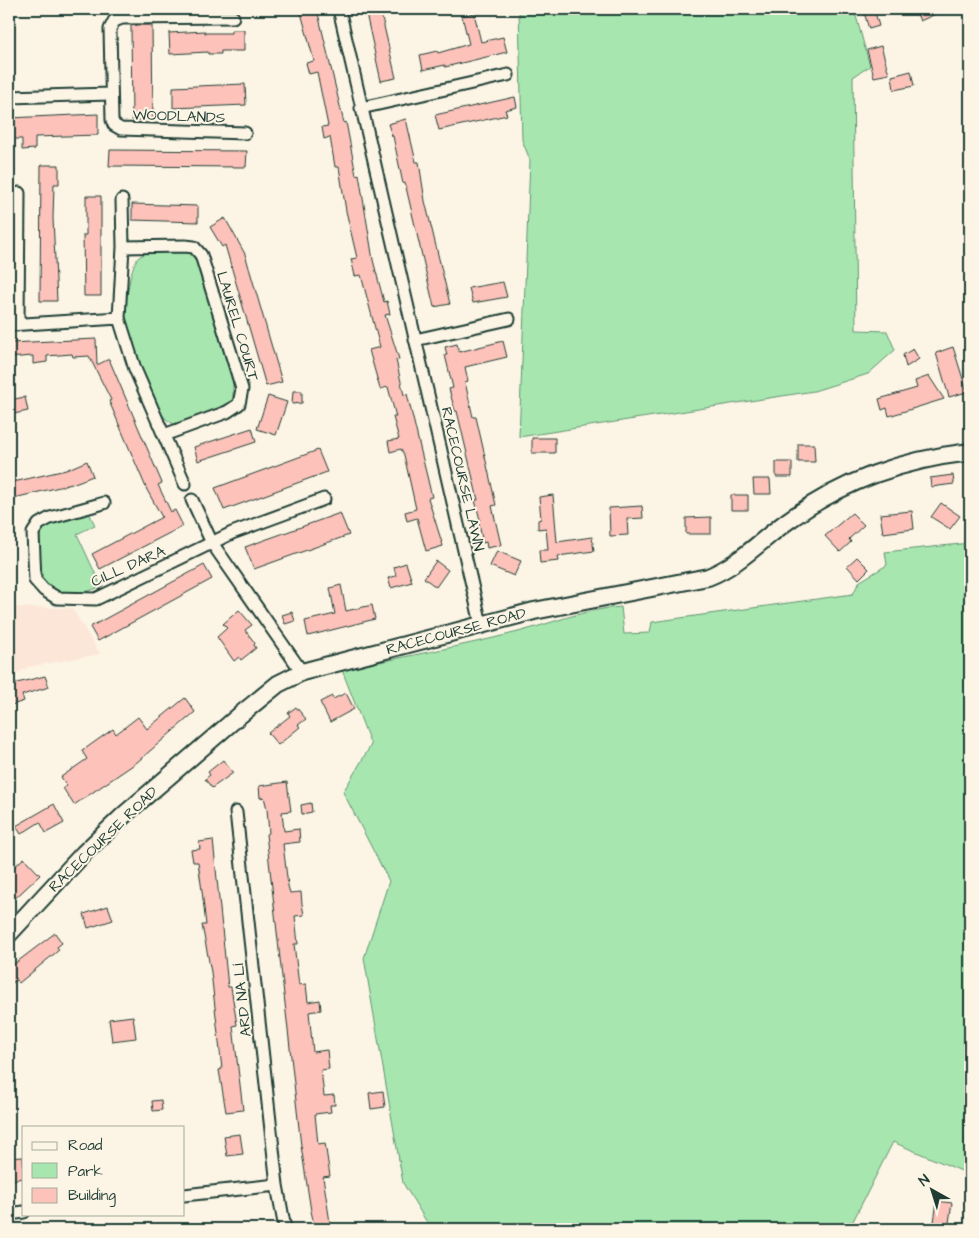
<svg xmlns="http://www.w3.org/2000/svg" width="979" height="1238" font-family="'Architects Daughter',sans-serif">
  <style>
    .built { fill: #fce6d8 }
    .green { fill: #a7e7af; stroke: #639272 }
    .building { fill: #fdc2ba; stroke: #1f3d34 }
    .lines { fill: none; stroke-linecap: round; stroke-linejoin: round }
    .street-casing { stroke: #1f3d34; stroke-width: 15 }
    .secondary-casing { stroke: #1f3d34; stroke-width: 20 }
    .street { stroke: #fcf5e5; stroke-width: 11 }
    .secondary { stroke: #fcf5e5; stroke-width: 16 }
    .labels { text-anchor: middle; stroke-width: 4; stroke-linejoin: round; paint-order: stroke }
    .street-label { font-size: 15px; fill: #1f3d34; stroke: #fcf5e5 }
  </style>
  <rect width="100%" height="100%" fill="#fcf5e5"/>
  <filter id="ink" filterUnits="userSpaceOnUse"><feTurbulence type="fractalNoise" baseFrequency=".02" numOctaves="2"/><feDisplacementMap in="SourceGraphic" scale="10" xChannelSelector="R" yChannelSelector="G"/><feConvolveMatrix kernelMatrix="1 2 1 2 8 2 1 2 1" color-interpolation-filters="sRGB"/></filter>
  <g filter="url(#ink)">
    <path class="built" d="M9,607L72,608L100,654L28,667L9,679Z"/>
    <path class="green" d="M519,9H854L870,66L853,77L856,330L887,331L895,350L868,374L814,391L519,437L530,160L522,140Z
      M177,250L192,253L199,267L233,374V402L175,425C172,423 168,421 165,418C156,409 129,342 126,327C124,314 129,265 139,257C148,250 166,251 177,250Z
      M89,513L95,525L77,534L101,586C84,596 48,597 40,574C37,567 40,556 40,547C40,541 38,531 44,525C51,519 79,516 89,513Z
      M970,543V960L964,1172L893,1142L849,1229H431L403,1183L364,958L389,881L343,792L371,745L342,670C400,657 460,647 518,632C553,623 584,609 621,607L624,634L650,633L652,622L853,594L859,582L887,565L885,552Z"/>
    <path class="building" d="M300,9H317L344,123L346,122L356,175L359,174L373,260L384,302L387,301L390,314L385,315L399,359L396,360L404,395L407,394L410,406L432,497L428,498L443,546L426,551L417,518L407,521L405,512L416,509L404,455L401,449L390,452L388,441L399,439L393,417H396L388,387L380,389L369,350L380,347L361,275L355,276L351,259L357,258L346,211L339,167H335L330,137L324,139L322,127L328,126L317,72L309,74L306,63L314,61Z
      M365,9H380L396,78L381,81Z
      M863,9H874L879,26L869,29Z
      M915,9H947L920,21Z
      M474,13L481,42L503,37L507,52L445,67V65L423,70L420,55L437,51L438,53L469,44L462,16Z
      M131,25H152L153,120H132Z
      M231,30H244V51H221V54H208V52L170,54L169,33L205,31V33H231Z
      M881,46L889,74L874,77L867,50Z
      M911,71L914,86L894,90L892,76Z
      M245,84L246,105L173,108V87Z
      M515,97L517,107L505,110L507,115L439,130L435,115Z
      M98,114V135L35,137V149L22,150V139H9V118Z
      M406,119L416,162H419L425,201L450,304L434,307L405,183L403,184L393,136H392L388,124Z
      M110,150L247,151L246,167L109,166Z
      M41,165H59V184H54L53,218L57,301H40Z
      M86,196H101V296H84L83,235H86Z
      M132,204L198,206V222L132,220Z
      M225,218L245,254L282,382L266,386L225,245L222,247L210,227Z
      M503,282L507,297L473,303L469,288Z
      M96,339L97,365L109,359L162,483L158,485L171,512L175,510L183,526L100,569L92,554L162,517L147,490L109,401L111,400L89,356L73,357L72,354L47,356V362L33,364V356L9,358V343Z
      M503,341L507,357L465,367L468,381L465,382L473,417H476L496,505L492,506L501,545L487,548L486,542L483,543L478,520H480L475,500H478L457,411H455L449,389L453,388L445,355H447L445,347L457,344L459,352Z
      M953,347L967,392L949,397L936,353Z
      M913,349L919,359L906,367L903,355Z
      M929,376L944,399L889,416L887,408L882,410L879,399L917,388L915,381Z
      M293,391H302V403L292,404Z
      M268,396L287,402L276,435L257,429Z
      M25,397L28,411L9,415V400Z
      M252,428L256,442L198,461L194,447Z
      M532,438H555V453H532Z
      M798,444H814L815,462H798Z
      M318,450L327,472L224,510L215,488Z
      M87,461L93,476L72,484L10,499L9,483L66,470Z
      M776,462H792V477H776Z
      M953,475L954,484L931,487L930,478Z
      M753,479H770L771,494H754Z
      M553,495L557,542L592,537L594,551L558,556L559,561L540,563L539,550H548L546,528L538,529V520L541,519L539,497Z
      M731,495H748V510H731Z
      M941,503L960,516L950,529L931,517Z
      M642,506L643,518L627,519L628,535L610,536L609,508Z
      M912,511L914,529L883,533L880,514Z
      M340,513L349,535L254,569L245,547Z
      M852,513L864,525L849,539L851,542L840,552L825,536Z
      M711,517V534H686V518Z
      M497,551L521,561L514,576L490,566Z
      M857,557L869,569L859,579L847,566Z
      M436,561L448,570L436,587L424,578Z
      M406,563L412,582L391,588L388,578L396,576L394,567Z
      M204,565L212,579L98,641L90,627Z
      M341,585L346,611L372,605L375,619L308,636L305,621L335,614L330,588Z
      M239,610L252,625L245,630L255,643L254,645L256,648L241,660L239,657L234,661L217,637L227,628L223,624Z
      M292,612L295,621L285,624L282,615Z
      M45,676L49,687L22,695L24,701L9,706V685Z
      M346,693L354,709L330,722L320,702L332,696L333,699Z
      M185,698L195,712L136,763L74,805L63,788L67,786L61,777L87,759L82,751L113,729L116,734L138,717L147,729Z
      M296,707L306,719L298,725L300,727L278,745L268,733L290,716L288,713Z
      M223,760L233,773L212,788L205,779L210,775L208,772Z
      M287,782L291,811L282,812L284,831L299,829L300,842L283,844L288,886L290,893L301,892L302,904L304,915L295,916L298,944H294L299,985L306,984L308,1002L320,1000L321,1010L309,1012L313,1052L327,1050L329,1069L321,1070L324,1096L334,1095L335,1105H330L331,1112L315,1114L318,1144L325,1143L330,1176L323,1177L331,1229H315L311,1211L301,1146L266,834L269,833L267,809L264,797L260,798L259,786Z
      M311,803L312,812L302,814L301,805Z
      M54,804L64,823L46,833L40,822L21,834L16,826Z
      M213,840L228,987H231L237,1025L233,1026L243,1110L226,1112L219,1070L222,1069L211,972L202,925H206L202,891L198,862H193L191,850L200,849L199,842Z
      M24,858L40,875L9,904V862L14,867Z
      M108,906L113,920L88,928L84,914Z
      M55,933L62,943L57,947L59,950L19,983L16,980L9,986V968Z
      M133,1016L136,1038L112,1041L109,1019Z
      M383,1091L385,1107L371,1109L369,1093Z
      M161,1100L162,1110L153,1111L152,1101Z
      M240,1134L243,1154L227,1156L224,1136Z
      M23,1157L24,1178L9,1180V1158Z
      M937,1201L952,1203L948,1229H933Z"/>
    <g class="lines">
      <g class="street-casing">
        <path id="street" d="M339,9L481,624
          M233,17L122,18L114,21L110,29L112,120L114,125L121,129L245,133
          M9,97L110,94
          M361,108L508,75
          M122,200L123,247L119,318L135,369L185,484
          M123,247L185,246L194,247L201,255L242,389L239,404L227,412L164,435
          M9,325L119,318
          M18,325L19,193
          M415,340L509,319
          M192,500L212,543L302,672
          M104,503L50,518L39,524L33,533L35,580L44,590L57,598L96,599L232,533L324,499
          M236,812L277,1185L285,1229
          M184,1195L277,1185
          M9,1214L24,1212"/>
      </g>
      <g class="secondary-casing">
        <path id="secondary" d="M9,934L84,853L125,814L240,715L278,684L302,672L534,611L708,577C739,565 762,539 789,520C845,480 902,460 970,452"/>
      </g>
      <use href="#street" class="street"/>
      <use href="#secondary" class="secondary"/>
    </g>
  </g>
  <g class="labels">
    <g class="street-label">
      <text transform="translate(179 116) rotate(2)" y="5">WOODLANDS</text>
      <text transform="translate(238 326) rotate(73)" y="5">LAUREL COURT</text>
      <text transform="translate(463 479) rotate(77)" y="5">RACECOURSE LAWN</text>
      <text transform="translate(128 566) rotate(-24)" y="5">CILL DARA</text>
      <text transform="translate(456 631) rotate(-15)" y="5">RACECOURSE ROAD</text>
      <text transform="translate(103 839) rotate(-44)" y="5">RACECOURSE ROAD</text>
      <text transform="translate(242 1000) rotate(-96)" y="5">ARD NA LÍ</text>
    </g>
  </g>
  <rect width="979" height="1238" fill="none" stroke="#fcf5e5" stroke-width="30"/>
  <rect x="15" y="15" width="949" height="1208" fill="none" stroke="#1f3d34" stroke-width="2" filter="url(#ink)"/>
  <rect x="22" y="1126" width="162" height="90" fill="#fcf5e5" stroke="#a4ab9e"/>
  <rect x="32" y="1142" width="25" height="8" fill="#fcf5e5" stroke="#a4ab9e"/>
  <text x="68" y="1150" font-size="15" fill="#1f3d34">Road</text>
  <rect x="32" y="1163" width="25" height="15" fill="#a7e7af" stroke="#a4ab9e"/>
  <text x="68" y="1176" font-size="15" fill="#1f3d34">Park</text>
  <rect x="32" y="1188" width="25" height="15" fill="#fdc2ba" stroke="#a4ab9e"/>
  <text x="68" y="1200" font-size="15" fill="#1f3d34">Building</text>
  <g transform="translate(932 1190) rotate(321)" stroke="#fcf5e5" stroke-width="4" paint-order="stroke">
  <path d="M0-4L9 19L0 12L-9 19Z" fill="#1f3d34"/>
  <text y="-8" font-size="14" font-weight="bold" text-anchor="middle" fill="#1f3d34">N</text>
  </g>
</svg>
